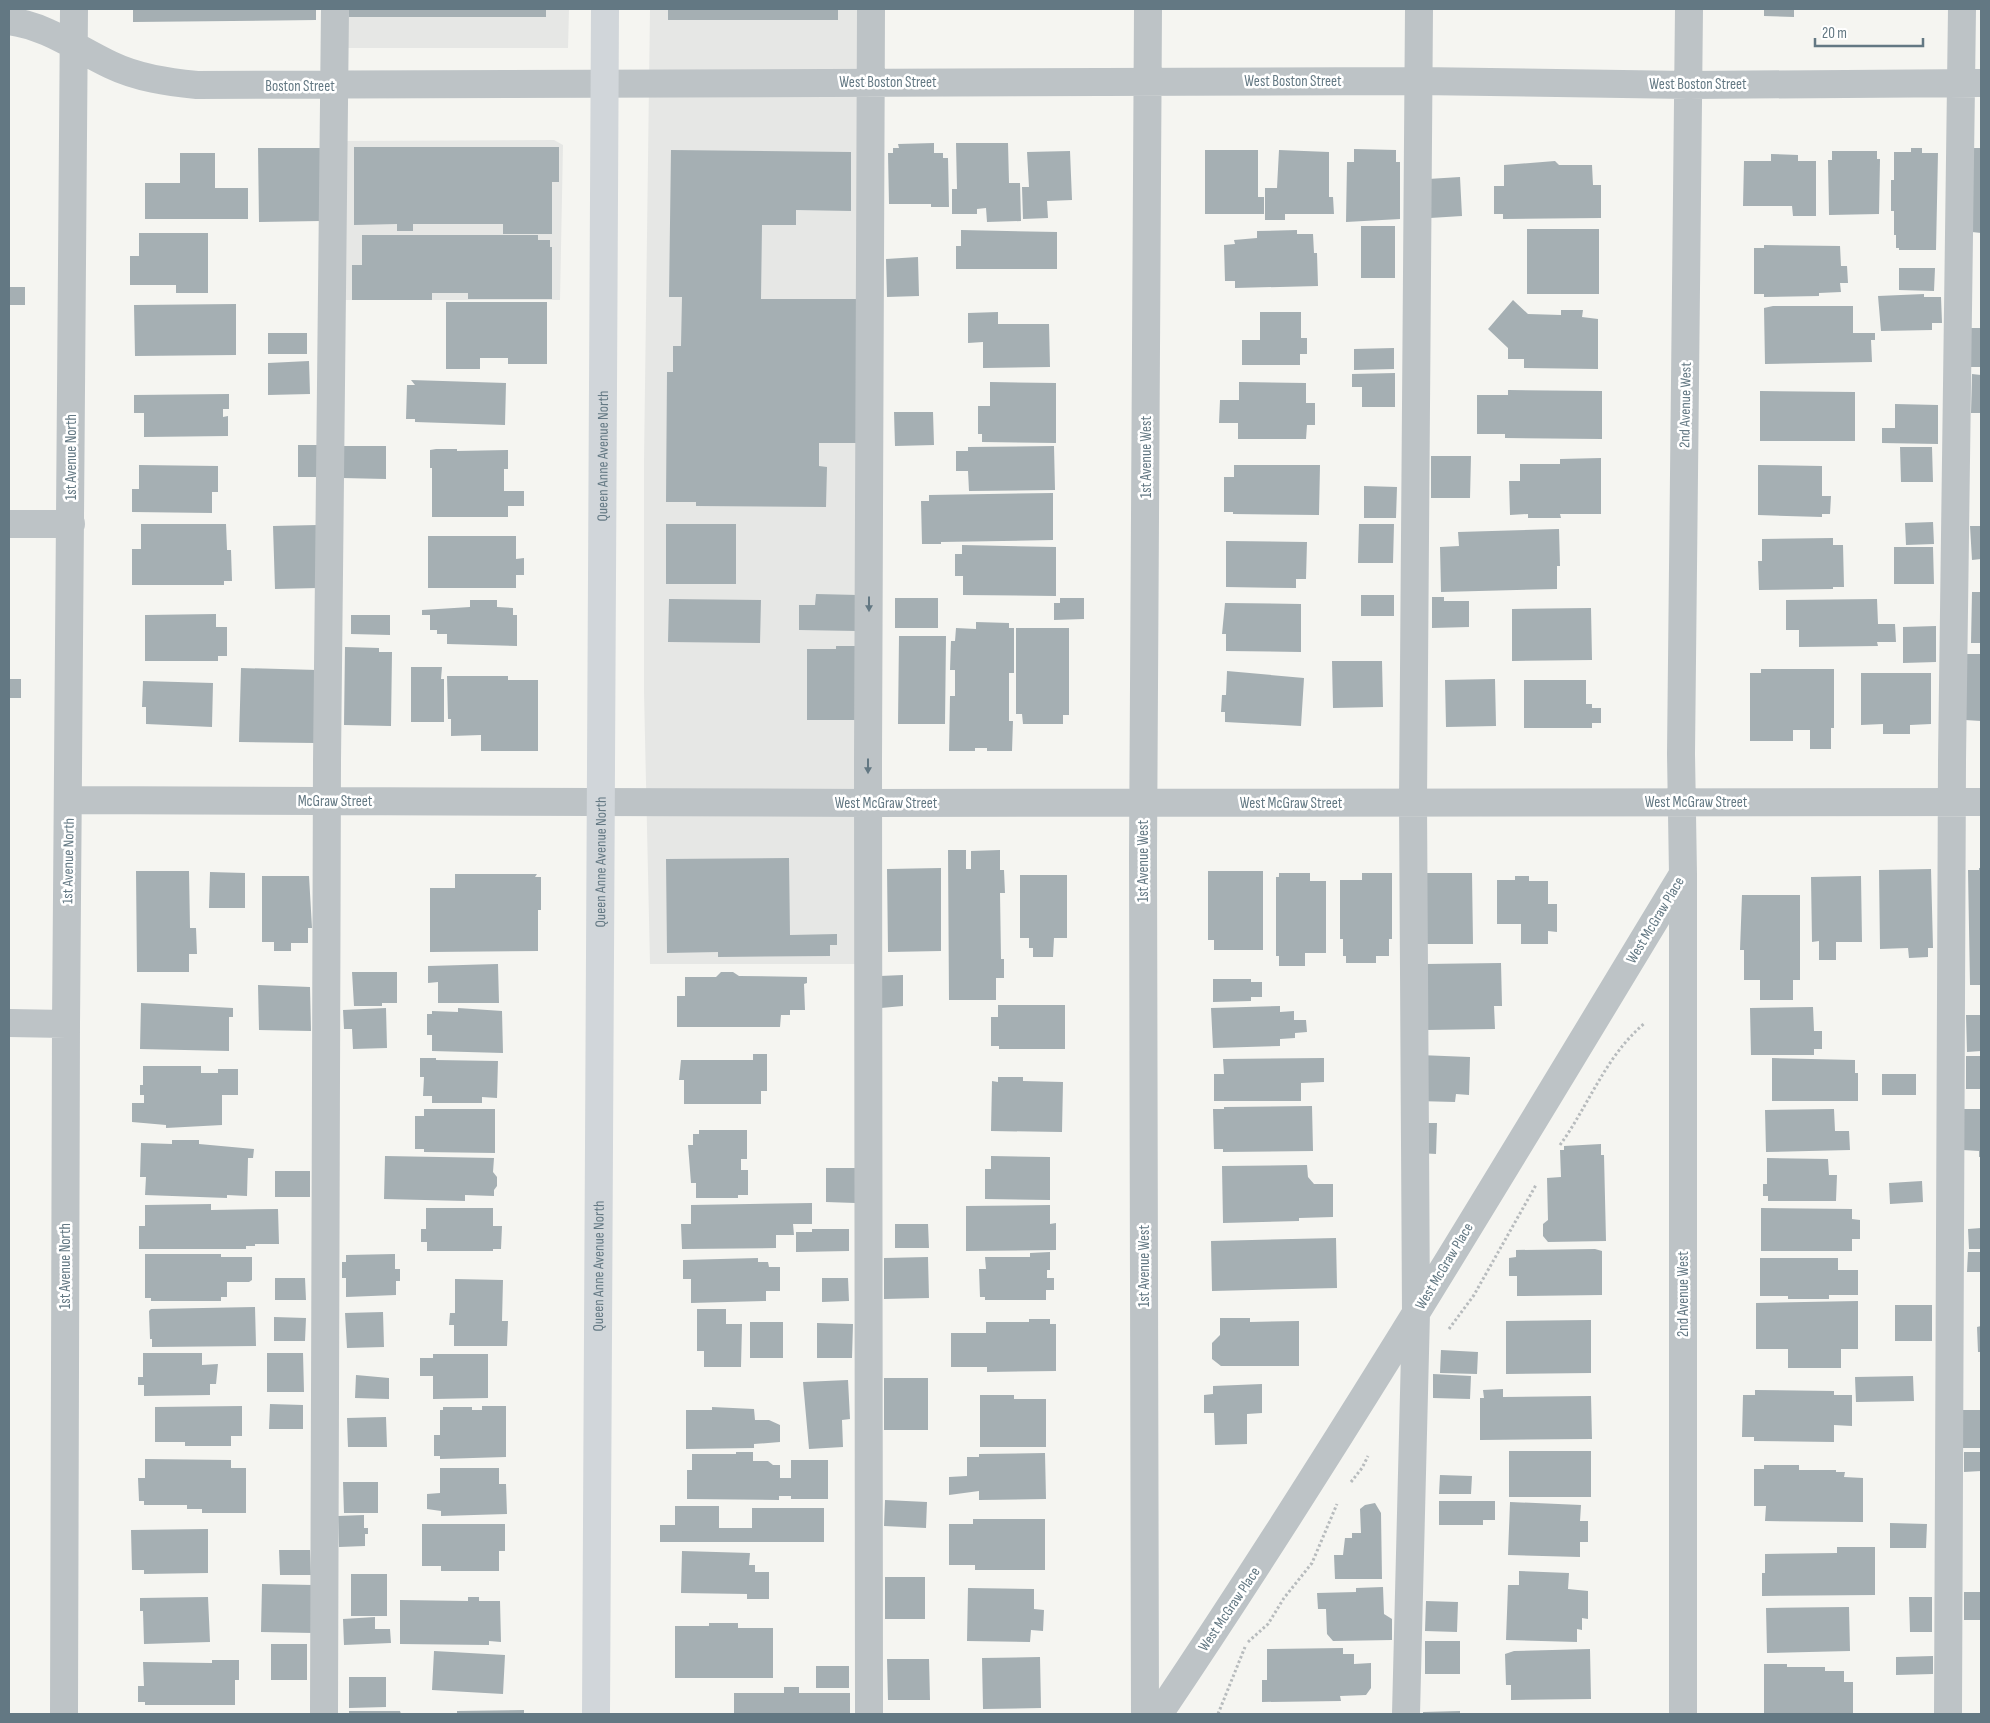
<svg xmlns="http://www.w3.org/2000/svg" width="1990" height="1723" font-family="'Sofia Sans Condensed',sans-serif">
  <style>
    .built { fill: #e6e7e5 }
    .building { fill: #a5afb3 }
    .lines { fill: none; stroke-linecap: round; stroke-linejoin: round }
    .path { stroke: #b7bbbd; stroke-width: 3; stroke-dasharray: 2.5 2.5; stroke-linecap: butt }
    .minor { stroke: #bdc3c6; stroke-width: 28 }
    .major { stroke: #d1d6da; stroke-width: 28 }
    .oneway { fill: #637883 }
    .labels { text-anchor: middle; stroke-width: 5; stroke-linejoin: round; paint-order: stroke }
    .street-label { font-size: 15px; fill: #637883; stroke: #fff }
  </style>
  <rect width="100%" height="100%" fill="#f5f5f1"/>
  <path class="built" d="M341,9H569L568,48H340Z
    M650,9H869L861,964H650L644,692V462Z
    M554,140L563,145L560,300H344L343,141Z"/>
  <path class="building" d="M133,9H316V20L133,22Z
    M349,9H546V17H349Z
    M668,9H838V20H668Z
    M1764,9H1794V17L1764,16Z
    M934,143V153H943V158H948L949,207H931V204H889L888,153H893V148H899L898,144Z
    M956,143H1008L1009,183H1020L1021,221L987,222L986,208L977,209V214H952V189H957Z
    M354,147H559V182H552V234H503V224H413V231H397V224L354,225Z
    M258,148H320V221L259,222Z
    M1911,148H1922V153H1938L1936,250H1899V248H1896V235H1894V211H1891V180H1894V152H1911Z
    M1968,148H1981V233L1972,232Z
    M1354,149L1396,150V162H1400V219L1346,222L1347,162H1354Z
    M671,150L851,152V211L796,210V225H762L761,299H857L859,443H819V466L827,467L826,507L696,506V502H666L667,372H673V346H681L682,297H669Z
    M1205,150H1258V197H1264V214H1205Z
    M1279,150L1329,152V197H1333L1334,214H1285V220H1265V188H1277Z
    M1070,151L1072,200L1047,201L1048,218L1023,219L1022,187H1029L1027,152Z
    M1832,151H1877V159H1880L1879,214L1829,215L1828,160H1832Z
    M180,153H215V188H248V219H145V183H180Z
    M1771,154L1798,155V161H1816V216H1793L1792,206H1743L1744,161H1771Z
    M1555,161L1559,165H1592L1593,185H1601V218L1503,219V214H1494V186H1504V165Z
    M1460,177L1462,216L1430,218L1428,179Z
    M1361,226H1395V278H1361Z
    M1527,229H1599V294H1527Z
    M961,230L1057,232V269H956V246H961Z
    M1297,230V234H1313L1314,253H1317L1318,286L1235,288V281H1225L1224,245L1235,244L1234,240L1257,238V231Z
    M139,233H208V293H176V285H130V256H139Z
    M362,235H538V240H550V247H552V299H468V293H432V300H352V265H362Z
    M1764,245L1840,246L1841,266H1847L1848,283H1840L1841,292L1819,293V296L1764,297V294H1754V248H1764Z
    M918,257L919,296L887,297L886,259Z
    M1899,268H1935L1934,291L1899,290Z
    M9,287H25V305H9Z
    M1924,294V297H1941L1942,323H1932V330L1881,331L1878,296Z
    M1513,300L1528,314L1561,315V310H1583L1582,317L1598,319V369L1524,368V359H1508V348L1488,329Z
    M446,302H547V364H508V358H480V369H446Z
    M236,304V355L135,356L134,305Z
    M1773,306H1853V333H1875V340H1871L1872,362L1765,364L1764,308Z
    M998,312V324H1049L1050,367L983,368V342L968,343V313Z
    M1260,312H1301V338H1307V354H1300V365H1242V340H1260Z
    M1971,328H1981V367H1970Z
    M268,333H307V354H268Z
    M1394,348V369L1354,370V349Z
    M309,361L310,394L268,395V363Z
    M1395,373V407H1362V387H1352V374Z
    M1972,374L1981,375V413H1971Z
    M411,380L506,383L505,425L415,422V419H406L407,385H415Z
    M990,382L1056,383V443L982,442V434H978V406H990Z
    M1239,382L1306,383V403H1315V425H1307L1306,439H1238V423H1219L1220,400H1239Z
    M1508,390L1602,391V439L1505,438V434H1477V395H1508Z
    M1760,391L1855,392V441H1760Z
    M229,394V409H223V417L228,416V436L144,437V413H134V395Z
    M1895,404L1938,405V444L1882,443V428H1895Z
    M894,412H933L934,445L895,446Z
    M298,445H320V477H298Z
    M342,446H386V479L342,478Z
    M1054,446L1055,490L969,491L968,471H956V451H968V447Z
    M1900,447H1932L1933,482H1901Z
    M436,449H457V451L508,450V469H504V491H524V506H508V517H432V468H430V450Z
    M1431,456H1471L1470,498H1431Z
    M1601,458V514H1560L1561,518H1528V514L1510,515L1509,481H1520V464H1560V459Z
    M139,465L218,466V492H212V513L132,512V489H139Z
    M1234,465H1320L1319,515L1233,514V512H1224V477H1234Z
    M1758,465L1822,466V496H1831L1830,514H1822V517L1758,515Z
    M1364,486L1397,487L1396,518H1364Z
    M1053,493V540L941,542V544H922L921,501H929V495Z
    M1933,522L1934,544L1906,545L1905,523Z
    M141,524H226L227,550H231L232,581H224V585H132V549H141Z
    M666,524H736V584H666Z
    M1359,524H1394L1393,563H1358Z
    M317,525L318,588L275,589L273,526Z
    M1970,526H1981V559L1972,560Z
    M1559,529L1560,566H1557V589L1441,592L1440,547L1459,546L1458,532Z
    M428,536H516V559L524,558V575H516V588H428Z
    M1833,538V545H1843L1844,587H1833V589L1759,590L1758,561H1762V539Z
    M1226,541L1307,542L1306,579H1296V588L1226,587Z
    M962,545L1056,547V596L963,595V576H955V554H962Z
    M1894,547H1933L1934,584H1894Z
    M1972,592H1981V643H1971Z
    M816,594L858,595L857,631L799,630V605H815Z
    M1361,595H1394V616H1361Z
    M1432,597H1444V601H1469V627L1432,628Z
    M895,598H938V628H895Z
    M1060,598H1084V619L1054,620V603H1060Z
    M669,599L761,600L760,643L668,642Z
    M1877,599L1878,624H1895L1896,642H1877L1878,646L1799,647V630H1786V600Z
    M470,600H497V607L513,608V615H517V646L447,644V634H437V630H430V615H422V610L470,607Z
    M1225,603L1301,604V652L1226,651V634H1222Z
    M1591,608L1592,660L1512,661V609Z
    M216,614V627H227V656H218V661H145V615Z
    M351,615H390V635L351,634Z
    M976,622L1009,623V628H1014V673H1009V721H1013L1012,751H987V748H975V751H949L950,696H955V670H950L951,641H955L956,628L976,629Z
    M1936,626V662L1903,663V627Z
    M1016,628H1069V715H1063V724H1023L1022,714H1016Z
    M899,636H946L945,724H898Z
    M836,646H856L861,720H807V649H836Z
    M345,647L379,648V652H392L391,726L344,725Z
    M1966,654H1981V721L1965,720Z
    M1332,661H1382L1383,707L1333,708Z
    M411,667H442L441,679H444V722H411Z
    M241,668L317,670L315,743L239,742Z
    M1761,669H1834V728H1831V749H1810V730H1793V741H1750V673H1761Z
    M1227,671L1304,678L1301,726L1225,722V712H1221L1222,695H1226Z
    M1861,673H1931V724L1910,725V734H1883V724L1861,725Z
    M447,676H508V680H538V751H481V735L451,736V719H448Z
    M9,679H21V698H9Z
    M1495,679L1496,726L1446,727L1445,680Z
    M1524,680H1586V704H1592V708H1601V723H1592V728H1524Z
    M143,681L213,683L212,727L146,724V707H142Z
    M948,850H966V869H971V851L1000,850V870H1004L1005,893H1000L1001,959H1004V978H996V1000H949Z
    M789,858L790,935L837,934V945H830V956L718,957V952L667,953L666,859Z
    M941,868V951L888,952L887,869Z
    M1979,868H1981V985H1970L1968,870H1979Z
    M1931,869L1933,948H1928V957L1909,958L1908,948L1880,949L1879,870Z
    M136,871H189L190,928H196L197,954H189V972H137Z
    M1208,871H1263V950H1214V940H1208Z
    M210,872L245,873V908H209Z
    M1279,873H1310V881H1326V953H1305V966H1279V956H1276V877H1279Z
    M1362,873H1392V939H1389V956H1376V963H1346V956H1343V939H1340V880H1362Z
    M1425,873H1472L1473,944H1426Z
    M455,874H537L535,877H541V910H538V951L430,952V888H455Z
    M1020,875H1067V938H1054L1053,957H1033V948H1029V938H1020Z
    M262,876H309L312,928H308V943H291V951H274V942H262Z
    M1515,876H1529V881H1548V904H1557V932L1548,931V944H1521V924H1497V880H1515Z
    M1861,876L1862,942H1836V960H1819V941L1812,942L1811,877Z
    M1742,895H1800V980H1793V1000H1760V980H1744V950H1740Z
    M1501,963L1502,1006H1494L1495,1029L1426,1030L1425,964Z
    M498,964L499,1003H438V982L428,983V966Z
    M352,972H397V1003H382V1006H354Z
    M721,972H733L739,976L807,977V983L804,984L805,1010H790V1015H781L780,1027H677V996H685V977H716Z
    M903,975V1006L881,1008L880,976Z
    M1213,979H1251V982H1262V997H1251V1001L1213,1002Z
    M258,985L310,987L311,1031L259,1030Z
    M141,1003L233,1008V1017H229V1051L140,1049Z
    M998,1005H1065V1049H999V1046H991V1017H998Z
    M1280,1006V1012L1294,1011V1020H1306L1307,1032L1295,1033V1038L1280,1039V1046L1213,1048L1211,1008Z
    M1813,1007L1814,1031H1822V1049H1814V1055H1751L1750,1008Z
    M386,1008L387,1048L353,1049L352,1029H344L343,1010Z
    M458,1008L502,1011L503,1053L432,1051V1035H427V1014H432V1011L458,1012Z
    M1966,1015H1981V1051L1967,1052Z
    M753,1054H767V1091H761V1104H684V1080H679L681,1060H753Z
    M1419,1055L1470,1057L1469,1095L1456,1094L1455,1102L1417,1101Z
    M1966,1056H1981V1089H1966Z
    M420,1058H436V1060L498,1061L497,1098L482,1097V1103H432V1096H423L424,1077H420Z
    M1324,1058V1082L1301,1083V1101H1214V1074H1224L1223,1059Z
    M1772,1058L1855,1060V1073H1858V1101H1772Z
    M143,1066H201V1073H218V1069H238V1095H222V1125L166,1128V1125L132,1122V1103H144V1095H140V1085H143Z
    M1882,1074H1916V1095H1882Z
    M998,1077H1023V1081L1063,1082L1062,1132L991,1131L992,1081L998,1082Z
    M1312,1106L1313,1151L1223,1152V1149H1214L1213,1109H1224V1107Z
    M424,1109H495V1153L424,1152V1149H415V1116H424Z
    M1834,1109L1835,1131H1849L1850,1150L1766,1152L1765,1110Z
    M1964,1109H1981V1157H1979V1151L1963,1150Z
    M1419,1123H1437L1436,1154L1419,1153Z
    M699,1130H747V1159H741V1170H748V1195H738V1198H696V1183H691L688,1145H693V1134H699Z
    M172,1140H199V1144L254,1149L253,1158H248L247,1196L227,1195V1198L145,1195L146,1177H140L141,1143L172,1144Z
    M1601,1144V1155H1604L1606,1241L1548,1242L1543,1236V1224L1548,1220L1547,1178L1561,1177L1560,1150H1564V1146Z
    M385,1156L494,1158L493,1172L497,1177V1186L494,1190V1196L465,1195V1201L384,1199Z
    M991,1156L1050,1157V1200L985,1199V1169H991Z
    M1767,1158L1828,1159L1829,1175H1837L1836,1201H1768V1196H1763V1184H1767Z
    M1307,1165L1308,1177L1314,1184H1333V1217L1299,1218V1221L1223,1223L1222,1166Z
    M826,1168H855V1203L826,1202Z
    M275,1171H310V1197H275Z
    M1922,1181L1923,1202L1890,1204L1889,1183Z
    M812,1203V1224H793L794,1235H776V1248L682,1249L681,1224H691V1205Z
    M211,1204V1210L278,1209L279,1244H255V1246H246V1249H139V1226H145V1205Z
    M1050,1205V1224L1056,1223V1250L966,1251V1206Z
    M426,1208H493V1226H502L501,1249H493V1251H427V1242H421V1229H426Z
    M1761,1208L1852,1209V1219L1860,1220V1239H1852V1251H1761Z
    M895,1224H928L929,1248H895Z
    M1981,1228V1249H1969L1968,1229Z
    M812,1229H849V1251L796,1252V1232H812Z
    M1336,1238L1337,1288L1212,1291L1211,1241Z
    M1595,1249L1602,1251V1295L1517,1296V1276H1509V1258L1516,1257V1250Z
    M1050,1252V1270H1047V1278H1054V1290H1046V1300H985V1297H980L979,1269H986L985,1257H1030V1253Z
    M1968,1252H1981V1272H1967Z
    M145,1254H221V1257H252V1280L249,1282H227V1297H221V1301H151V1298H145Z
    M395,1254V1269H400V1281H396V1295L346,1297V1278H342V1262H346V1255Z
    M928,1257L929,1298L884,1299V1258Z
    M758,1258V1262H768L769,1267H780V1291H766V1301L691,1303V1279H683V1260Z
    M1760,1258H1838V1270H1858V1295H1829V1299H1788V1296H1760Z
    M275,1278H305L306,1300H275Z
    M822,1278H848L849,1301L822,1302Z
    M455,1279L503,1280L502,1321H508L507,1346H454V1325H449L450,1313H455Z
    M1858,1301V1349H1841V1368H1788V1349H1756V1303Z
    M1895,1305H1932V1341H1895Z
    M255,1307L256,1346L152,1347V1339H150L149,1311L151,1309Z
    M697,1309H726V1324H742L741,1367H704V1351H697Z
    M383,1312L384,1347L347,1348L345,1313Z
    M274,1317L306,1318L305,1341H274Z
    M1220,1318H1250V1322L1299,1321V1366H1221L1212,1359V1343L1220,1335Z
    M1029,1319H1050V1324H1056V1371L987,1372V1367H951V1333H986V1322H1029Z
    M1591,1320V1373L1506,1374V1321Z
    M750,1322H783V1358H750Z
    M817,1323L853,1324L852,1358H817Z
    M1981,1326V1352H1978L1977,1327Z
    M1441,1350L1478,1352L1477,1374L1440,1373Z
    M143,1353H202V1365L218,1364L216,1384H210V1395L144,1396V1385H138V1377H143Z
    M267,1353H303L304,1392H267Z
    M433,1354H488V1398L433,1399V1376H420V1358H433Z
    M1433,1374L1471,1376L1470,1399L1433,1398Z
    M356,1375L389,1378V1399L355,1398Z
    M1913,1376L1914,1401L1856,1402L1855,1377Z
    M884,1378H928V1430H884Z
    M848,1380L850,1419L842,1420L843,1447L809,1449L803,1382Z
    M1262,1384V1413L1247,1414V1444L1215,1445L1214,1413H1204V1395L1213,1394V1386Z
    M1503,1389V1397L1591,1396L1592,1439L1480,1440V1398H1484L1483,1390Z
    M1755,1390L1834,1391V1395H1852V1426L1834,1425V1442L1754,1441V1437H1742L1743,1395H1755Z
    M980,1395H1014V1399H1046V1447H980Z
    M270,1404L303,1405V1429H269Z
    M242,1406V1436H231V1446H185V1442H155V1407Z
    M482,1406H506V1457L440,1459V1456H434V1435H440V1410H443V1407H472V1410H482Z
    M712,1407L754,1409L755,1420H769L780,1425V1442L754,1444V1448L686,1449V1410H712Z
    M1959,1410H1981V1448H1959Z
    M386,1417L387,1447H348L347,1418Z
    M1509,1451H1591V1497H1509Z
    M736,1452H753V1461H768L773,1465H780V1478H791V1460H828V1499H791V1496H779V1500L687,1499V1470H692V1454H736Z
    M1964,1452H1981V1471L1964,1472Z
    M1045,1453L1046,1499L979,1500V1491L949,1495V1477L967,1476V1457H979V1454Z
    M145,1459L231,1460V1468H246V1513H202V1509H187V1505H144V1501H139L138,1478H145Z
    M1764,1465H1799V1470H1836V1472H1845L1844,1477L1863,1478V1522L1765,1521L1766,1506H1754V1469H1764Z
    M440,1468H499V1484H506L507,1514L441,1516V1511L427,1509V1494L440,1493Z
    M1440,1475L1472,1476L1471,1494H1439Z
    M343,1482H378V1513H344Z
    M885,1500L927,1502L926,1528L884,1526Z
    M1439,1501H1495V1520H1483V1525H1439Z
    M1510,1502L1581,1505L1580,1521H1588V1542H1580V1557L1508,1555Z
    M1375,1503L1381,1513L1382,1579H1335L1334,1555H1343L1345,1538H1352V1533H1361L1360,1509L1365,1505Z
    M675,1506H719V1528H752V1508H824V1542H660V1525H675Z
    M364,1515V1528H368V1534H365V1546L339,1547L338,1516Z
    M973,1519H1045V1570H975V1565H949V1524H973Z
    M1890,1523L1927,1524L1926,1548H1890Z
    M422,1524H505V1551H499V1571H441V1566H422Z
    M208,1529V1573L144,1574V1570H132L131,1530Z
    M1837,1547H1875V1595L1762,1596V1573H1765V1554L1837,1553Z
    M279,1550H310L311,1575H280Z
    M682,1551L750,1553L749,1565H755V1572H769V1599H747V1594L681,1593Z
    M1519,1571L1569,1573L1568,1589L1588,1591V1619L1582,1618V1630L1577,1629V1642L1506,1640L1508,1585H1519Z
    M351,1574H387V1616H351Z
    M885,1577H925V1619H885Z
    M262,1584L313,1585V1633L261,1632Z
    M1383,1587L1384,1614L1392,1619V1640L1333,1641L1327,1634L1326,1609H1318L1317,1593L1356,1592V1588Z
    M968,1588L1034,1589V1609L1044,1610L1043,1631L1031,1630L1030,1642L967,1641Z
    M1964,1592H1981V1620H1964Z
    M208,1597L210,1642L144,1644L143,1611H140V1598Z
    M468,1597H479V1601H500L501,1642L489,1641V1645L400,1644V1600L468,1601Z
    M1909,1597H1932V1632H1910Z
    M1426,1601L1458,1602L1457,1632L1425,1631Z
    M1849,1607L1850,1651L1767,1653L1766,1608Z
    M375,1617V1629H390L391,1643L344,1645L343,1619Z
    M709,1623H738V1628H773V1678H675V1626H709Z
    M1425,1641H1460V1674H1425Z
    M271,1644H307V1680H271Z
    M1343,1648V1654H1354V1664L1371,1663V1688L1366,1695L1340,1696L1341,1701L1262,1702V1680H1267V1649Z
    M1590,1649L1591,1699L1511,1700V1685H1506L1505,1654L1514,1651Z
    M434,1651L505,1655L503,1694L432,1690Z
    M1933,1656V1674L1896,1675V1657Z
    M1040,1657L1041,1708L983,1709L982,1658Z
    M887,1659H929L930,1700H888Z
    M212,1660H239V1680H235V1705H145V1702H138V1686H144L143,1662L212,1663Z
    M1764,1664H1787V1667H1825V1671H1844V1682H1853V1714H1764Z
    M816,1666H849V1688H816Z
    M349,1677H386V1707L349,1708Z
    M784,1687H799V1693H850V1714H734V1693H784Z
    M524,1710V1714H457V1711Z
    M349,1711H400L401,1714H349Z
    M1460,1711V1714H1423V1712Z"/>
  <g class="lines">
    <path class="path" d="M1560,1145C1589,1105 1606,1055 1645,1023
      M1449,1329L1474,1295L1536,1185
      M1351,1482L1362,1468L1368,1456
      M1248,1642L1268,1624L1284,1598L1312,1563L1337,1504
      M1218,1714L1245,1647"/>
    <path class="minor" d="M9,21C47,26 77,49 111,65C138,78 168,82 197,85L1419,81L1688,85L1981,83
      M9,524H71
      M69,800L868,803L1981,802
      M9,1023L66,1024
      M64,1714L66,1024L74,9
      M324,1714L327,761L335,9
      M869,1714L868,762L871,9
      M1145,1714L1143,855L1148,9
      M1159,1714C1343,1440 1512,1156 1683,874
      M1406,1714L1416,1313L1413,802L1419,9
      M1683,1714V874L1681,754L1689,9
      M1948,1714L1952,761L1962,9"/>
    <path class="major" id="s1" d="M596,1714L605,9"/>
  </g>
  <defs><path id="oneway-solid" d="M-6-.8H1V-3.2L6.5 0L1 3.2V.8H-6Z" transform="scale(1.25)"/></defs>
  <g class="oneway">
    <use href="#oneway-solid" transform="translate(869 604) rotate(90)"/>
    <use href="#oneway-solid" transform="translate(868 766) rotate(90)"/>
  </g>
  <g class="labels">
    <g class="street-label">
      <text x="1293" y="86">West Boston Street</text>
      <text x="888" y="87">West Boston Street</text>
      <text x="1698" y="89">West Boston Street</text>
      <text x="300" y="91">Boston Street</text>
      <text transform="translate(1685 405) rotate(-89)" y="5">2nd Avenue West</text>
      <text transform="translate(71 457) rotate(-90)" y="5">1st Avenue North</text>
      <text dy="5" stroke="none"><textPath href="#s1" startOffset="1258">Queen Anne Avenue North</textPath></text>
      <text transform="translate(1146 457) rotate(-90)" y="5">1st Avenue West</text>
      <text x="335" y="806">McGraw Street</text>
      <text x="1696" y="807">West McGraw Street</text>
      <text x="886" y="808">West McGraw Street</text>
      <text x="1291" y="808">West McGraw Street</text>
      <text transform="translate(68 861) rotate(-89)" y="5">1st Avenue North</text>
      <text dy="5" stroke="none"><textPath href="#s1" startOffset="852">Queen Anne Avenue North</textPath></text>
      <text transform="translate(1143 861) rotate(-90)" y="5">1st Avenue West</text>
      <text transform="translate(1655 920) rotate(-59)" y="5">West McGraw Place</text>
      <text transform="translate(65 1266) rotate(-90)" y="5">1st Avenue North</text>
      <text dy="5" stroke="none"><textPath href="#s1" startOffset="448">Queen Anne Avenue North</textPath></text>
      <text transform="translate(1144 1266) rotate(-90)" y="5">1st Avenue West</text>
      <text transform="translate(1444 1266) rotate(-59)" y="5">West McGraw Place</text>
      <text transform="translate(1683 1294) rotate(-90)" y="5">2nd Avenue West</text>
      <text transform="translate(1229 1609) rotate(-56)" y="5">West McGraw Place</text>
    </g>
  </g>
  <rect width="1990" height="1723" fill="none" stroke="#637883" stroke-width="20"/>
  <path d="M1815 38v8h108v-8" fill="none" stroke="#637883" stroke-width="2.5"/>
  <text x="1822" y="38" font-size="15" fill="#637883" stroke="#ffffff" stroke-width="4" paint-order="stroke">20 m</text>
</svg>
